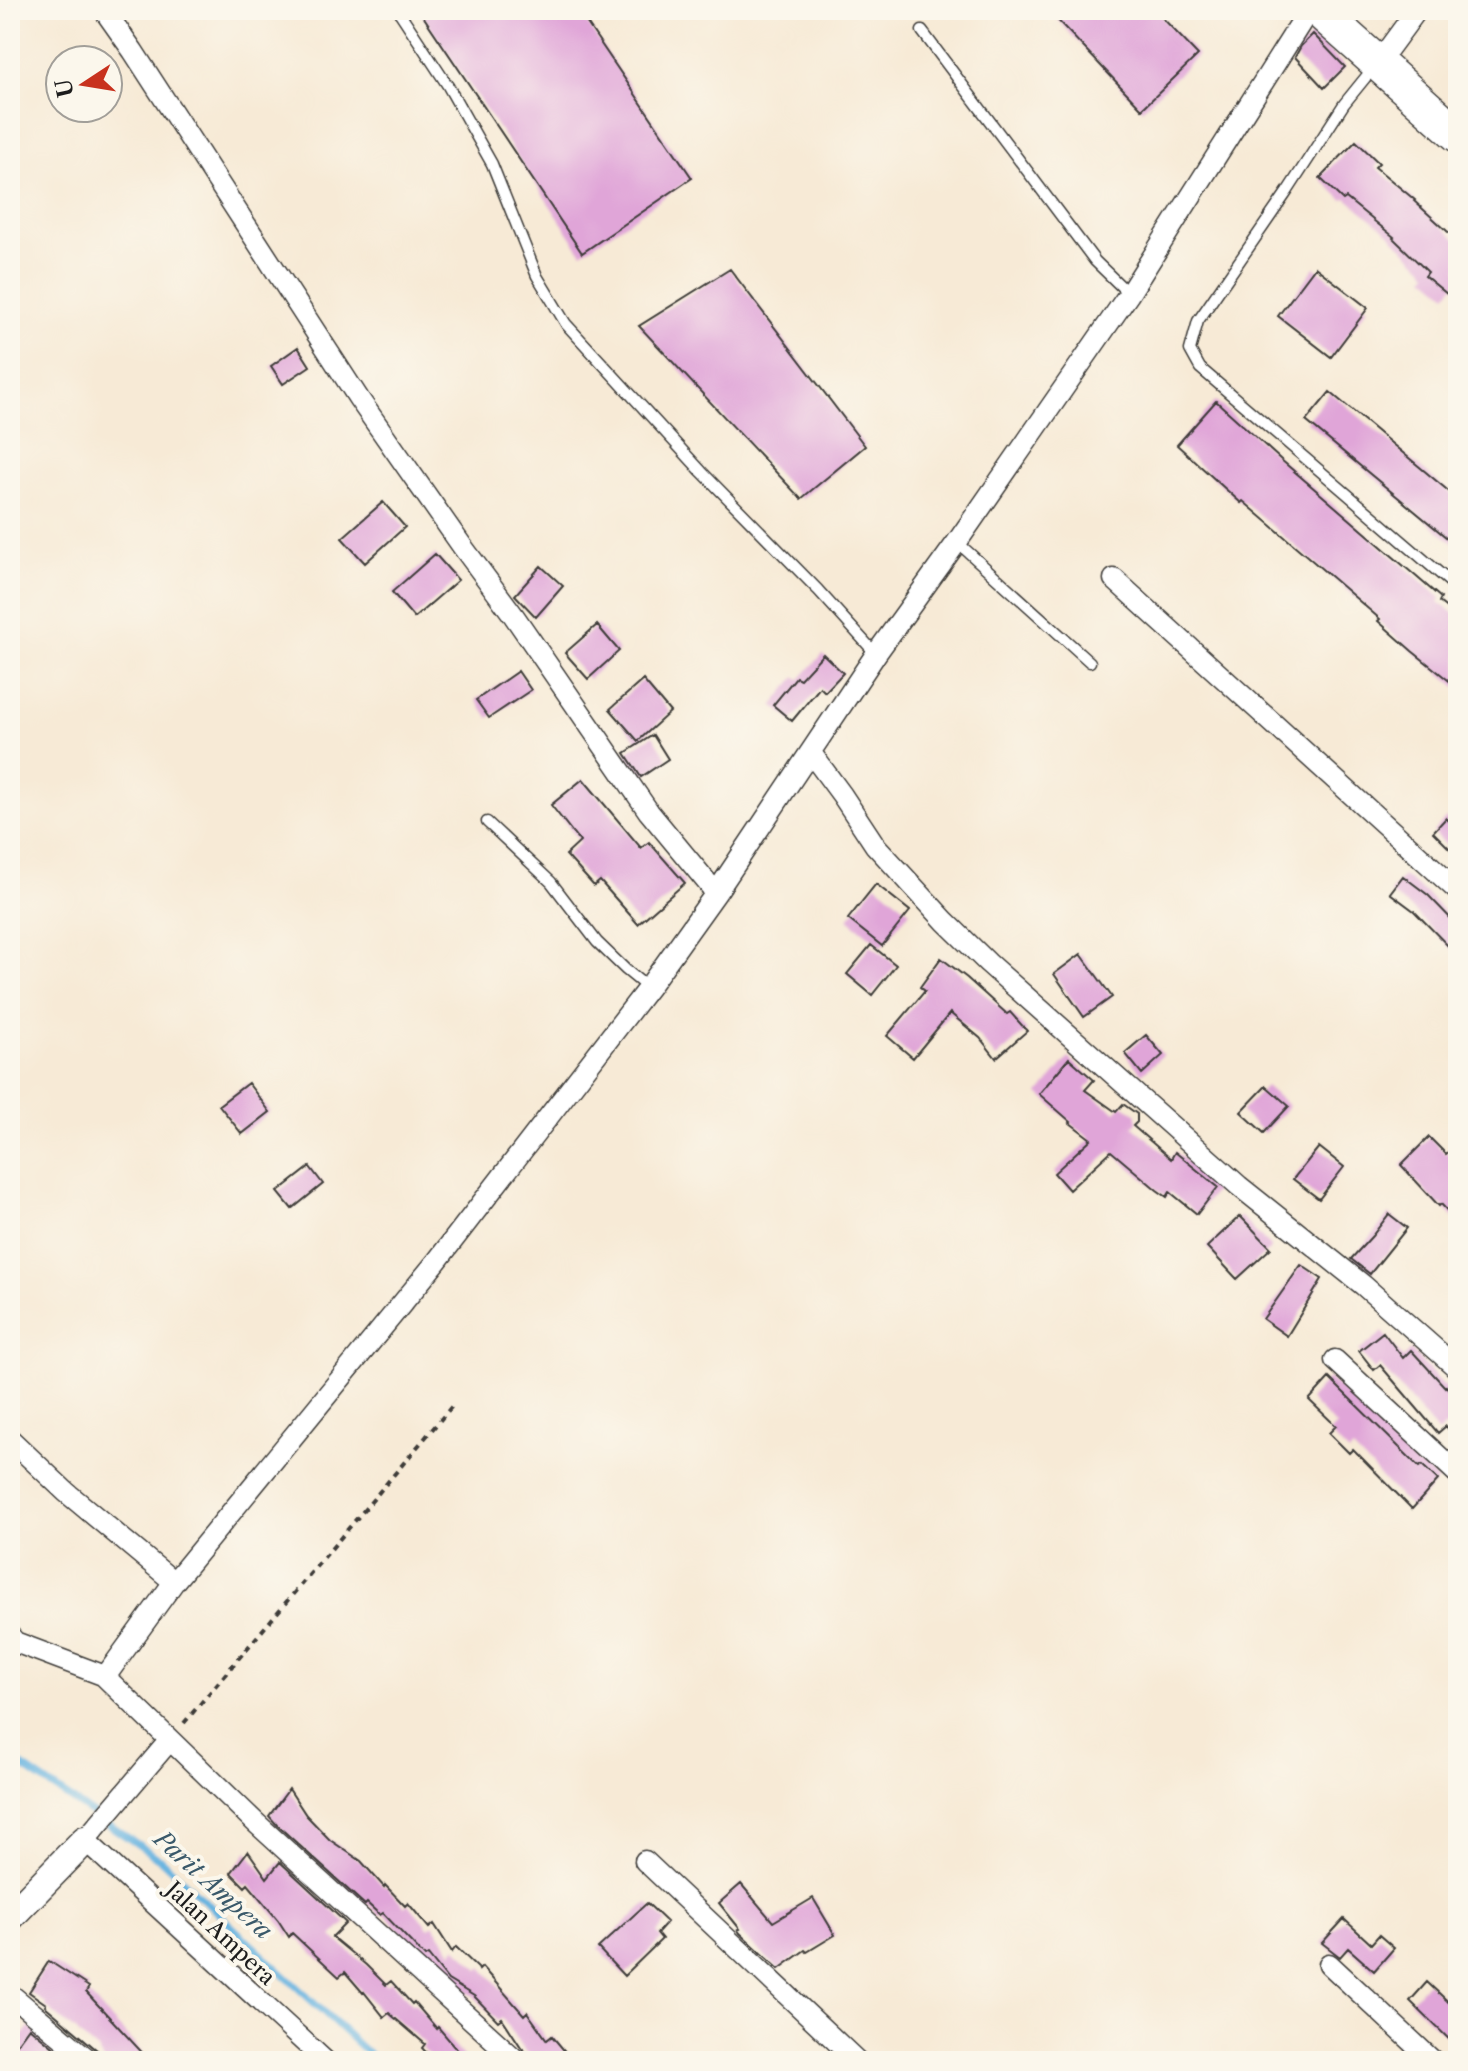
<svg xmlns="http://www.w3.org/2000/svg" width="1468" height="2071" font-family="'Libre Caslon Text',serif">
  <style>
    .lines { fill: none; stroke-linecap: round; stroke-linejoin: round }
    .stream { stroke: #67b4e0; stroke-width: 7 }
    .building { fill: #e0a5d8 }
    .lane-casing { stroke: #3d3b38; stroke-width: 13 }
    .street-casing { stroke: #3d3b38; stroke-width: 23 }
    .secondary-casing { stroke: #3d3b38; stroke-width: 31 }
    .highway-casing { stroke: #3d3b38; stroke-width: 37 }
    .path { stroke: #3d3b38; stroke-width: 4; stroke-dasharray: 6 6; stroke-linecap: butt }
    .lane { stroke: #fff; stroke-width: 10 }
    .street { stroke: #fff; stroke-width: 20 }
    .secondary { stroke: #fff; stroke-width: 28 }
    .highway { stroke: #fff; stroke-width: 34 }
    .labels { text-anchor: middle; stroke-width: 8; stroke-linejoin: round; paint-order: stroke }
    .street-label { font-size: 22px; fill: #1c1c1c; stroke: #fbf7ec }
    .water-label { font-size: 24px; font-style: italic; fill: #3a596a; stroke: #fbf7ec }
  </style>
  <rect width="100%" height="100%" fill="#fbf7ec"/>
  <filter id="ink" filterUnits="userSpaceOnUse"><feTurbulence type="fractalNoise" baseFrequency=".0125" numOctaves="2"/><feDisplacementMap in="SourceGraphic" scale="16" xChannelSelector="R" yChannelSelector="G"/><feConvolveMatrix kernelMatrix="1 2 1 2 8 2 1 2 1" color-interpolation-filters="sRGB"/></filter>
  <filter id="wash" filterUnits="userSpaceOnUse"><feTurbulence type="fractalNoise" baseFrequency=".006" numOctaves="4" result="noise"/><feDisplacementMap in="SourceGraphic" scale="32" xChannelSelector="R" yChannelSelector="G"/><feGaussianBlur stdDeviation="1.8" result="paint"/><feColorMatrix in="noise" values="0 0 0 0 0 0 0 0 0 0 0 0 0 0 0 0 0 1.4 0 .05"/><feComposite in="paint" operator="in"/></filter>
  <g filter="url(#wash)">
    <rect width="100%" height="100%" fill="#f7ead6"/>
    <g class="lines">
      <path class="stream" d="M1457,10L1458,11
        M10,1758L161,1860L376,2061"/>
    </g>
    <g id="blocks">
      <path class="building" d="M419,10H578L692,178L582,253Z
        M1048,10H1155L1198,55L1142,109Z
        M1313,34L1345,67L1324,88L1295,57L1301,46Z
        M1356,141L1379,163L1375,167L1415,200L1414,201L1458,241V281L1447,294L1425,276L1428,272L1393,238L1394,237L1346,198L1343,200L1320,178Z
        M1315,267L1368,308L1331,357L1278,316Z
        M730,269L865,446L801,499L639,326Z
        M298,347L310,366L283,384L271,366Z
        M1330,392L1458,499V547L1306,421Z
        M1216,401L1280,459L1441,598L1439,602L1458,617V688L1412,651L1378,621L1380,619L1243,501L1241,503L1177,445Z
        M383,502L405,527L365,563L342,538Z
        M435,554L458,580L414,618L392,592Z
        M541,566L563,586L536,617L515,595Z
        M597,625L619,651L588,679L565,653Z
        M823,654L843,673L825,692L820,687L792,721L773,705L796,677L800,679Z
        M518,671L531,690L489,718L476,700Z
        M643,680L670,712L638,741L610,709Z
        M653,735L668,759L641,777L625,753Z
        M583,779L641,848L649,842L685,883L638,924L600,881L594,886L566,855L580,842L551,805Z
        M1446,818L1458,830V857L1433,832Z
        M1403,876L1428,895L1458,926V956L1414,911L1390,893Z
        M876,884L910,911L882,946L848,919Z
        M871,945L896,965L872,995L847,974Z
        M1081,954L1112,997L1084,1017L1054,974Z
        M941,958L967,978L1007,1014L1010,1012L1027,1031L996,1058L980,1038L950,1013L913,1058L887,1036L925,991L920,987Z
        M1146,1035L1163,1055L1142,1074L1125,1053Z
        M1069,1058L1094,1080L1085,1090L1116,1112L1123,1104L1137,1114V1122L1133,1126L1171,1159L1175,1152L1218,1187L1197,1214L1170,1192L1167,1197L1157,1190L1111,1151L1069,1190L1054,1173L1091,1139L1070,1123L1071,1122L1039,1094Z
        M248,1083L270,1112L242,1134L219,1105Z
        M1266,1086L1289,1106L1264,1133L1241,1112Z
        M1429,1137L1446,1154L1458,1143V1222L1441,1204L1439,1206L1401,1165Z
        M1319,1147L1344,1167L1319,1199L1293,1179Z
        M310,1167L323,1184L292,1209L278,1192Z
        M1389,1214L1407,1228L1370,1274L1351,1259L1372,1236Z
        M1240,1216L1271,1248L1237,1279L1207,1247Z
        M1301,1265L1322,1279L1287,1336L1263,1319Z
        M1383,1332L1403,1358L1411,1350L1445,1387L1446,1386L1458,1400V1442L1446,1426L1438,1433L1380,1365L1374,1370L1359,1351Z
        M1329,1378L1419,1467L1422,1465L1438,1480L1412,1509L1353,1449L1349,1453L1329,1433L1336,1426L1309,1400Z
        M289,1789L306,1815L330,1840L361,1861L384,1887L385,1885L405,1906L408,1903L429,1928L434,1924L452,1952L456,1947L478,1968L479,1970L482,1967L524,2015L527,2012L547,2040L552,2036L573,2061H530L528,2054L521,2047L502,2018L498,2021L474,1996L448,1980L428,1955L425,1957L383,1913L380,1915L367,1903L365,1905L277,1825L269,1816Z
        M248,1851L267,1878L280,1862L346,1923L332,1937L366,1965L386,1985L391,1981L412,2004L414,2002L437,2029L438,2027L467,2061H434L422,2048L425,2044L389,2013L384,2017L364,1992L363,1993L345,1972L339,1977L292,1933L289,1937L278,1920L248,1884L245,1887L231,1873Z
        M741,1884L773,1922L813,1898L835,1935L807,1952L805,1950L779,1969L740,1933L738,1930L740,1929L719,1903Z
        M647,1903L667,1922L657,1933L662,1939L624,1976L598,1948Z
        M1344,1919L1371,1944L1379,1935L1394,1948L1374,1971L1348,1948L1340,1957L1322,1943Z
        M49,1961L89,1987L86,1992L150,2061H103L98,2051L45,2006L46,2004L29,1992Z
        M1427,1982L1458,2011V2048L1410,2001Z
        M29,2027L70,2061H10V2053Z"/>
    </g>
  </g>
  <g filter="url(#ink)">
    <use href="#blocks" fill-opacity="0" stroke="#3d3b38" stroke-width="2"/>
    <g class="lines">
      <g class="lane-casing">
        <path id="lane" d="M398,10L448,86L492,164L537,276L566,324L702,472L818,590L876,654
          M922,31L1095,261L1129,294
          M1374,67L1344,104L1287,192L1198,321L1190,350L1200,368L1458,589
          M957,542L1090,662
          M487,822L551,882L597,942L626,970L648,988"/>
      </g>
      <g class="street-casing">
        <path id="street" d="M104,10L133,51L359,399L462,546L514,616L649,812L716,893L876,654L957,542L1129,294L1309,10
          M1378,63L1417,10
          M1114,579L1458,891
          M811,753L842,795L875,845L945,921L988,963L1239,1186L1363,1285L1458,1369
          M1335,1360L1458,1474
          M10,1439L66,1492L174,1582
          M10,1636L15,1642L105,1676
          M170,1740L85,1840L325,2061
          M645,1861L857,2061
          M1329,1964L1433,2061
          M10,1994L90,2061
          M517,2061L255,1822L105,1677L174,1582L437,1261L648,988L716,893"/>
      </g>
      <g class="secondary-casing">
        <path id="secondary" d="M10,1917L85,1840"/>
      </g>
      <g class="highway-casing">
        <path id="highway" d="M1318,10L1458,135"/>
      </g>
      <path class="path" d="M184,1723L452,1406"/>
      <use href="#lane" class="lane"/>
      <use href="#street" class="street"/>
      <use href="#secondary" class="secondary"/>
      <use href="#highway" class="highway"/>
    </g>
  </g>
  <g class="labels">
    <g class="street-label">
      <text transform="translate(221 1933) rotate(43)" y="8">Jalan Ampera</text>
    </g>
    <g class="water-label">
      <text transform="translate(213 1885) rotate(42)" y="8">Parit Ampera</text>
    </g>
  </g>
  <rect width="1468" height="2071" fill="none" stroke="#fbf7ec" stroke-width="40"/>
  <g transform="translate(84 84) rotate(258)"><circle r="38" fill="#fbf7ec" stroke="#a29f99" stroke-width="2"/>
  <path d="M0-6L14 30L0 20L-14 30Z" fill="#c8321e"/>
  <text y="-12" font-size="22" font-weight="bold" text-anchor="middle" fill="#1c1c1c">U</text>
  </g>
</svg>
